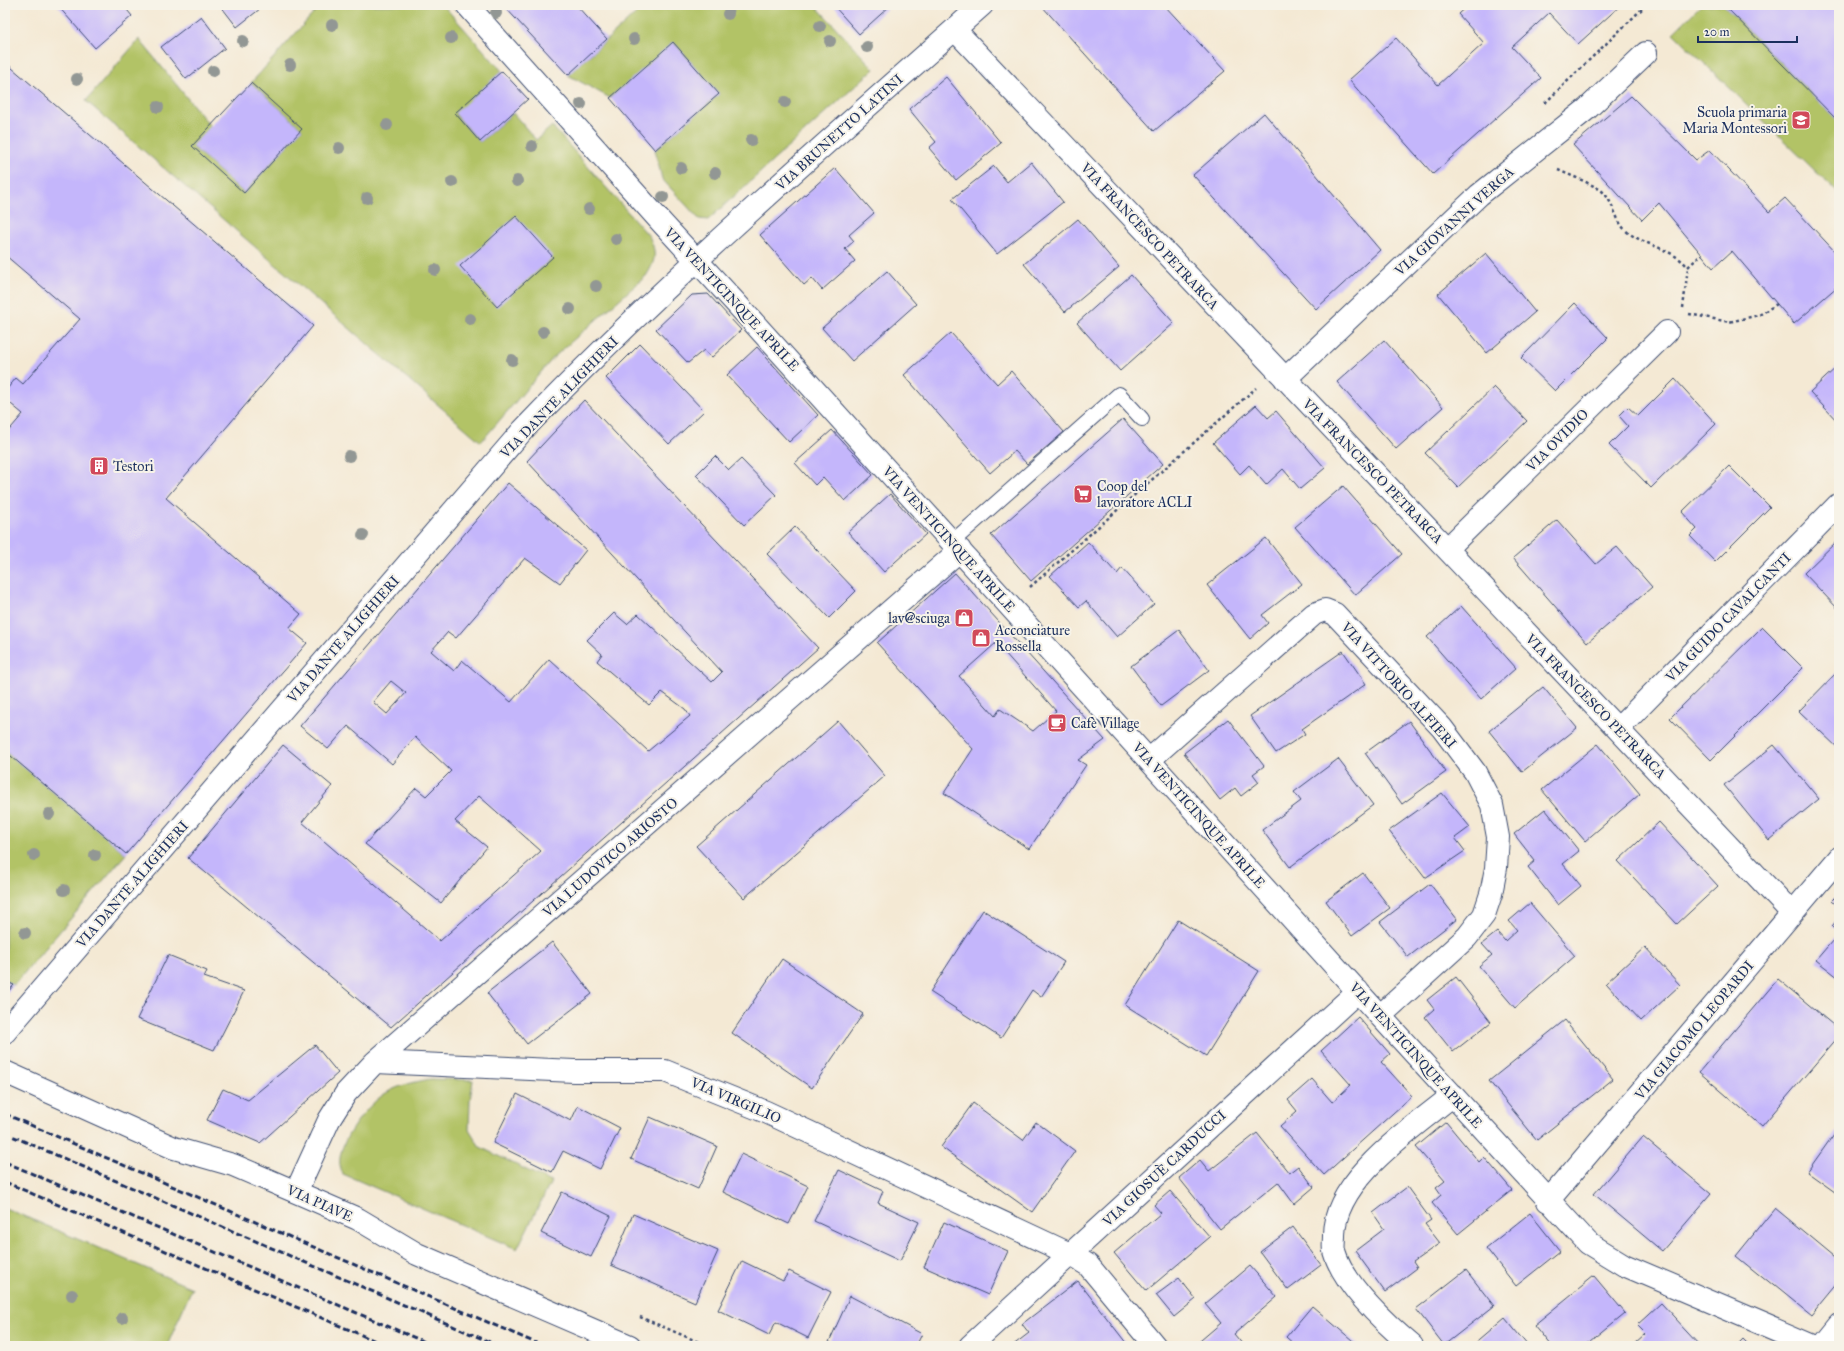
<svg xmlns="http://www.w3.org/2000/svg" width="1844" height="1351" font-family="'IM FELL Great Primer',serif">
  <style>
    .green { fill: #b2c366; stroke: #667962 }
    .building { fill: #c4b6fb; fill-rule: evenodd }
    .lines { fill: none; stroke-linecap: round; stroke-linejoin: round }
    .lane-casing { stroke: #3c4b70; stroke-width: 16 }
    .street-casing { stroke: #3c4b70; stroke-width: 24 }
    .path { stroke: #3c4b70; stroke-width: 2.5; stroke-dasharray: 3 3; stroke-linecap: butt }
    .lane { stroke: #fff; stroke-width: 14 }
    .street { stroke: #fff; stroke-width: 22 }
    .rail { stroke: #1b2f5e; stroke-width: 3; stroke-dasharray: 6 3; stroke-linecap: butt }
    .tree { fill: #929794 }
    .labels { text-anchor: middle; stroke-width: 4; stroke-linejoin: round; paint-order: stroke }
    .poi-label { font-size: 14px; fill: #1b2f5e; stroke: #f7f3e8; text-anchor: start }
    .street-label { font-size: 14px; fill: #1b2f5e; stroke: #f7f3e8 }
  </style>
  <rect width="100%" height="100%" fill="#f7f3e8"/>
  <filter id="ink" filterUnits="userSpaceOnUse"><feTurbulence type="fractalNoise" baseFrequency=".025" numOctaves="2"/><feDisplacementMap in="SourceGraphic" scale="8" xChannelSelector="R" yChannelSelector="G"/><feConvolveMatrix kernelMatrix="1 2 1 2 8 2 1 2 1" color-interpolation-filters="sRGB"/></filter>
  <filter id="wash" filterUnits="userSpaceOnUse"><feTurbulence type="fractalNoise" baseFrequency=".012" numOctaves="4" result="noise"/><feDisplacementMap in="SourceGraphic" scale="16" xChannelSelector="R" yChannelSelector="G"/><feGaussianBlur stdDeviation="0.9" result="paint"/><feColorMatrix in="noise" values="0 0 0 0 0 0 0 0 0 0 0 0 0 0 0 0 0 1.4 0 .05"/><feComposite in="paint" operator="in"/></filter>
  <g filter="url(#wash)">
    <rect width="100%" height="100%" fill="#f4e9d4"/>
    <path class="green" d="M321,5H443L502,71L455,114L480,142L513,113L536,140L552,126L649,236C657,253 656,260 646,276L554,357L481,442L86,101L139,39L211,127L193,147L244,193L302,129L251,83Z
      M645,5H815L874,69L708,220L699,219L662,179L655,150L719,94L674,43L610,98L568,75Z
      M1701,5H1724L1839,122V194L1673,33Z
      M5,751L126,854L14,985L5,981Z
      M430,1079L473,1080L470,1100L469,1129L480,1147L551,1182L517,1249L343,1174C328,1152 367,1104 386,1093C399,1085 415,1082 430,1079Z
      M5,1208L192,1288L167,1346H5Z"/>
    <g id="blocks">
      <path class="building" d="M57,5H123L132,16L95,48Z
        M220,5H265L237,27Z
        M503,5H576L607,39L568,75Z
        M833,5H891L859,34Z
        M1041,5H1164L1225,71L1154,131Z
        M1468,5H1621L1578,44L1549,13L1512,47L1541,78L1433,174L1349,80L1396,38L1438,85L1484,43L1458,14Z
        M1724,5H1839V122Z
        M201,16L225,48L186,79L161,47Z
        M673,42L719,94L655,150L610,98Z
        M5,62L313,326L166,498L301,614L289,628L307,643L126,854L5,751V435L23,414L5,399V387L7,389L16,378L23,384L80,319L5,255Z
        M502,71L528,99L480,142L455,113Z
        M946,77L1001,143L956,180L929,148L936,142L909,109Z
        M251,83L302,129L244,193L192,146Z
        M1631,96L1696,160L1710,150L1769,212L1785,198L1839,256V285L1794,324L1732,251L1713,268L1659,203L1642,220L1573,145Z
        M1264,113L1380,250L1316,309L1193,175Z
        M1031,162L1063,202L997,254L952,199L994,166L1007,182Z
        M835,168L874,213L849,235L854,241L845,249L855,261L822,290L812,278L804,285L760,235Z
        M516,216L553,257L497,307L460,266Z
        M1078,219L1119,267L1065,312L1024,264Z
        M1486,253L1535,312L1487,353L1438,294Z
        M887,271L916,304L852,361L822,328Z
        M1131,275L1174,323L1120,371L1077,323Z
        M708,294L741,330L711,358L704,350L688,363L656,329L692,295Z
        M1575,303L1608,338L1555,391L1521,358Z
        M951,333L997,384L1011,371L1064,432L1027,464L1015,451L990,473L904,375Z
        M1384,340L1443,407L1396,449L1337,382Z
        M640,344L704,411L669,444L606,378Z
        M757,347L818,415L789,442L727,375Z
        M1839,365V423L1810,392Z
        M1675,379L1716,424L1651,488L1609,445L1628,426L1619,416L1628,407L1638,416Z
        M1494,387L1527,421L1458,487L1425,453Z
        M584,400L818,648L391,1027L188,858L283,745L332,786L302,822L440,941L541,851L479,796L455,821L487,847L441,903L365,844L416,788L426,796L451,771L415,737L392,764L348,726L328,749L300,726L508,483L586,550L560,583L525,558L456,638L448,632L431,651L454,671L462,660L511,702L549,659L648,751L690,716L685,709L662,692L649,705L597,661L602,654L587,640L614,613L627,624L638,614L712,682L722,672L527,461ZM391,681L406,693L387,714L373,702Z
        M1256,405L1268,418L1276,411L1325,468L1300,489L1283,469L1266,485L1249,465L1240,474L1213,443Z
        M1123,419L1163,464L1031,581L991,535Z
        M832,430L873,475L845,501L823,477L815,485L795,463Z
        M715,456L729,470L741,459L776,495L744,525L696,475Z
        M1729,466L1770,507L1715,562L1690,536L1697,529L1682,512Z
        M1343,486L1402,554L1355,595L1295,527Z
        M890,494L926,534L884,572L848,532Z
        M1557,520L1596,564L1617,547L1652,587L1587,643L1513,558Z
        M795,527L856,591L829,618L767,554Z
        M1266,538L1302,584L1262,615L1268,623L1250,639L1207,585Z
        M1839,539V610L1804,573Z
        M1088,542L1117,574L1122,568L1154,604L1117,637L1086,601L1079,607L1050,576Z
        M955,573L1105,740L1078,760L1086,765L1029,849L944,793L973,749L877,643ZM996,643L1056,711L1033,731L1000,709L995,716L959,676Z
        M1461,606L1516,668L1481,699L1427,637Z
        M1762,627L1803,668L1711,760L1670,718Z
        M1179,630L1209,670L1161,706L1131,666Z
        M1343,651L1366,684L1302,729L1305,734L1276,753L1250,716Z
        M1839,670V749L1799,711Z
        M1543,687L1577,728L1522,772L1489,731Z
        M1228,719L1264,766L1253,774L1259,782L1241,796L1235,788L1220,800L1184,753Z
        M838,721L885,776L744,898L696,846Z
        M1409,721L1446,772L1402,804L1365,753Z
        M1598,744L1640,794L1585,841L1542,790Z
        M1774,745L1819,799L1769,840L1724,785Z
        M1338,759L1373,805L1290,867L1262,830L1301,801L1294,792Z
        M1442,793L1470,827L1455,838L1465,851L1425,878L1389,831Z
        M1545,809L1579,851L1563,864L1581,886L1558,905L1528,867L1535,861L1514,834Z
        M1659,822L1718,886L1677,924L1618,861Z
        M1363,873L1390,908L1352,936L1326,901Z
        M1430,884L1457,919L1408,957L1380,922Z
        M1839,894V907L1832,901Z
        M1530,903L1575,956L1515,1008L1479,966L1492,955L1482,944L1497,932L1505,941L1517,930L1509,921Z
        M983,910L1064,962L1041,997L1032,990L1001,1038L930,992Z
        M1839,918V932L1832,926Z
        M1178,920L1259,971L1206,1056L1125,1005Z
        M1839,933V978L1816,960Z
        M552,942L592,994L527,1044L487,993Z
        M1645,947L1680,985L1641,1021L1606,983Z
        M168,955L207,971L204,977L244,991L214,1050L137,1019Z
        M782,959L863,1014L812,1088L732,1033Z
        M1456,977L1491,1022L1453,1052L1425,1017L1434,1009L1427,1000Z
        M1778,979L1839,1030V1036L1762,1126L1699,1072Z
        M5,981L14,985L5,995Z
        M1358,1017L1390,1054L1381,1062L1412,1096L1324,1175L1280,1126L1297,1111L1288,1100L1312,1079L1332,1102L1351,1085L1321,1051Z
        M1565,1020L1613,1079L1537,1140L1489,1081Z
        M315,1045L338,1073L260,1143L207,1120L223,1089L248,1100Z
        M517,1094L571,1121L578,1106L620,1128L600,1169L563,1151L552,1172L493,1143Z
        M973,1103L1023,1140L1036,1122L1075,1151L1032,1212L941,1147Z
        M650,1117L717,1146L698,1189L631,1159Z
        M1446,1122L1479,1162L1484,1157L1512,1190L1458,1234L1432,1203L1441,1195L1436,1188L1445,1181L1416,1147Z
        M1839,1127V1195L1807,1172Z
        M1257,1133L1289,1173L1298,1166L1314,1187L1294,1204L1278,1182L1220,1229L1179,1178L1200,1160L1209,1171Z
        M1643,1137L1711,1194L1662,1251L1594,1194Z
        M741,1154L808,1186L789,1224L723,1192Z
        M839,1170L883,1191L878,1203L919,1222L900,1261L814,1221Z
        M1407,1187L1431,1220L1425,1224L1440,1243L1413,1262L1417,1268L1385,1292L1355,1251L1384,1229L1373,1213Z
        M1170,1191L1210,1237L1146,1291L1114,1253L1161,1213L1154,1205Z
        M562,1192L611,1216L591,1257L541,1233Z
        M1775,1208L1839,1261V1283L1811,1317L1736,1256Z
        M1530,1213L1560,1251L1516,1286L1486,1248Z
        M633,1214L718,1251L695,1302L611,1265Z
        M944,1222L1008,1251L988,1295L924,1267Z
        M1293,1227L1321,1265L1288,1290L1260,1252Z
        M742,1261L783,1281L789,1271L831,1292L808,1338L776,1322L769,1335L718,1310Z
        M1250,1266L1277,1297L1234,1334L1244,1346H1194L1221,1323L1205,1304Z
        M1466,1270L1494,1306L1444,1345L1416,1309Z
        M1594,1276L1625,1313L1585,1346H1551L1534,1325Z
        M1179,1278L1196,1299L1174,1317L1156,1295Z
        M1078,1281L1127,1344L1124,1346H1012L1029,1333L1022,1324Z
        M850,1296L922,1334L916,1346H837L829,1342Z
        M1661,1303L1701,1346L1634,1345L1646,1334L1637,1325Z
        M1312,1306L1359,1346H1296L1286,1337Z
        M1505,1318L1528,1346H1472Z
        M1743,1339L1750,1346H1736Z"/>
    </g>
  </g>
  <g filter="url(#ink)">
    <use href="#blocks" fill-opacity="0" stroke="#3c4b70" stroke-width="1"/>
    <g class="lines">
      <g class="lane-casing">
        <path id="lane" d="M952,542L1119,394L1142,419"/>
      </g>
      <g class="street-casing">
        <path id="street" d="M467,5L662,223L734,301L1380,1016L1588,1243L1624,1265L1814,1346
          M955,30L1792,913
          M1285,379L1479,195L1587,109L1646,53
          M1447,549L1667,332
          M1618,729L1838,505
          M1149,760L1314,614L1325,610L1335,614L1442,728L1475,772L1492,805L1498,837L1496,868L1491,894L1484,915L1467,937L1380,1016
          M5,1032L523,430C668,279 827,143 982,5
          M375,1062L574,1071H665L766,1112L1070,1254L1088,1265L1155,1346
          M5,1072L174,1148L233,1165L296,1192L358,1219L417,1254L630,1346
          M296,1192L329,1120L346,1093L375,1062L960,550
          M1548,1201L1839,858
          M970,1346L1358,991
          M1412,1346C1386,1324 1344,1285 1334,1251C1333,1247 1334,1241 1334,1236C1333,1180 1413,1128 1453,1095
          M1822,1346L1839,1325"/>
      </g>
      <path class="path" d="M1545,103L1646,5
        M1558,170C1569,175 1593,184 1602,191C1615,203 1615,224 1630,234C1650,247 1671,248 1688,267L1702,254
        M1683,308L1688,267
        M1689,314L1729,322L1759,315L1777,304
        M1030,587L1256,388
        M640,1317L708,1346"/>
      <use href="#lane" class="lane"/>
      <use href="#street" class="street"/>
      <path class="rail" d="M5,1114L543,1346
        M5,1133L499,1346
        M5,1162L434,1346
        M5,1182L387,1346"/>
    </g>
    <g class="tree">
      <circle cx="496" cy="13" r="6"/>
      <circle cx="728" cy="14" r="6"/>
      <circle cx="332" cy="25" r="6"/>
      <circle cx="820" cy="26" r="6"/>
      <circle cx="451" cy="38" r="6"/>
      <circle cx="634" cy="39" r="6"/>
      <circle cx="243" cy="41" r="6"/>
      <circle cx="830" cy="41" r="6"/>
      <circle cx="867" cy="47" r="6"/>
      <circle cx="290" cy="65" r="6"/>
      <circle cx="213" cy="71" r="6"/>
      <circle cx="77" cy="79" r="6"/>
      <circle cx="785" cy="102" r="6"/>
      <circle cx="581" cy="104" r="6"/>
      <circle cx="158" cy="107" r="6"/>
      <circle cx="387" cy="125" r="6"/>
      <circle cx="751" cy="140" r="6"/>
      <circle cx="532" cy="146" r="6"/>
      <circle cx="339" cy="148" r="6"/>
      <circle cx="681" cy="168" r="6"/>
      <circle cx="715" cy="173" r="6"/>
      <circle cx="517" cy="181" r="6"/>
      <circle cx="452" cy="182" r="6"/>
      <circle cx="663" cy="197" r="6"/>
      <circle cx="367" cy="198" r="6"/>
      <circle cx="589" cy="209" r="6"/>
      <circle cx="616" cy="239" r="6"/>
      <circle cx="435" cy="270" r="6"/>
      <circle cx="596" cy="286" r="6"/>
      <circle cx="570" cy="309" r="6"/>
      <circle cx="470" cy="319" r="6"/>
      <circle cx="543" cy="332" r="6"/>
      <circle cx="512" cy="360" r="6"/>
      <circle cx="349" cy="456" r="6"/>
      <circle cx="363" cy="535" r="6"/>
      <circle cx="49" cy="814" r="6"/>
      <circle cx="34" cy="855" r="6"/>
      <circle cx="95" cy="855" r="6"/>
      <circle cx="64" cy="890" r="6"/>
      <circle cx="25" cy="933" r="6"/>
      <circle cx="72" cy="1295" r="6"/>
      <circle cx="122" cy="1318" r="6"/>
    </g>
  </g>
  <defs>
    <g id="school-square" transform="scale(1)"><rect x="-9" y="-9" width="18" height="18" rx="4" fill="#d1495b" stroke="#f7f3e8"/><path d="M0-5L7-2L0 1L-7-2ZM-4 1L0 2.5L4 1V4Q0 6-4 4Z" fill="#fff"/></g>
    <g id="building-square" transform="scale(1)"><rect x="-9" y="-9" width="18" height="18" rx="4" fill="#d1495b" stroke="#f7f3e8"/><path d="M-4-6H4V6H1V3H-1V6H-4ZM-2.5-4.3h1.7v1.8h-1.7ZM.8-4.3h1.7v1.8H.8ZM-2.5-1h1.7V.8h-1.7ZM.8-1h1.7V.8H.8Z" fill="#fff"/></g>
    <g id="supermarket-square" transform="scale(1)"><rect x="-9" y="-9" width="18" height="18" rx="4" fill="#d1495b" stroke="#f7f3e8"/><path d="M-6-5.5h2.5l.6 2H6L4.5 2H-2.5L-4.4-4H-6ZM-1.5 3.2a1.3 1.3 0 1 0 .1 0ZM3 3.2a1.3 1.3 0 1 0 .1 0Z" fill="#fff"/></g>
    <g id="shop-square" transform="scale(1)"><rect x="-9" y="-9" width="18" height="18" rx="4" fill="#d1495b" stroke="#f7f3e8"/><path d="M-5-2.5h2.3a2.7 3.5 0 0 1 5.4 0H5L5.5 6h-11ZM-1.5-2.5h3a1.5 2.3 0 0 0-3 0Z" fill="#fff"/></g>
    <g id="cafe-square" transform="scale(1)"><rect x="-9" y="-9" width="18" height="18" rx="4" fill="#d1495b" stroke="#f7f3e8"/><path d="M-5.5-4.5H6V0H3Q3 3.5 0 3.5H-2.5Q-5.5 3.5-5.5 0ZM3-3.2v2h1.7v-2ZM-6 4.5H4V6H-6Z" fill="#fff"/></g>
  </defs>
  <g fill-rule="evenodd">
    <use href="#school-square" x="1801" y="120"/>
    <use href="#building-square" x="99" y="466"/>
    <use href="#supermarket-square" x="1083" y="494"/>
    <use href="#shop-square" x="964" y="618"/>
    <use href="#shop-square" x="981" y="638"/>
    <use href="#cafe-square" x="1057" y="723"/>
  </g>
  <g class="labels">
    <g class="poi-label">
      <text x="1787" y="117" text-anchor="end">Scuola primaria<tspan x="1787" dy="16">Maria Montessori</tspan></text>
      <text x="113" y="471">Testori</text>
      <text x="1097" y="491">Coop del<tspan x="1097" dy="16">lavoratore ACLI</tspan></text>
      <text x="950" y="623" text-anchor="end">lav@sciuga</text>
      <text x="995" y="635">Acconciature<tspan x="995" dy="16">Rossella</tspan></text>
      <text x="1071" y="728">Cafè Village</text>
    </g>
    <g class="street-label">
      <text transform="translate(839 132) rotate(-42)" y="5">VIA BRUNETTO LATINI</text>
      <text transform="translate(1454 221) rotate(-42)" y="5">VIA GIOVANNI VERGA</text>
      <text transform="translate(1150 236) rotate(47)" y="5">VIA FRANCESCO PETRARCA</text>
      <text transform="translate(732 299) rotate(47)" y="5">VIA VENTICINQUE APRILE</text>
      <text transform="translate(559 397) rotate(-46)" y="5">VIA DANTE ALIGHIERI</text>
      <text transform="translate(1557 440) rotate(-45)" y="5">VIA OVIDIO</text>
      <text transform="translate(1373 471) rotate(46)" y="5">VIA FRANCESCO PETRARCA</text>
      <text transform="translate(949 539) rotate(48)" y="5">VIA VENTICINQUE APRILE</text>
      <text transform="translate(1728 617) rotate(-46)" y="5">VIA GUIDO CAVALCANTI</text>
      <text transform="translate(343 639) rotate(-49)" y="5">VIA DANTE ALIGHIERI</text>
      <text transform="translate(1399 685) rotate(48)" y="5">VIA VITTORIO ALFIERI</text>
      <text transform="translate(1596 706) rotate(46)" y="5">VIA FRANCESCO PETRARCA</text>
      <text transform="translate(1199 815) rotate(48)" y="5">VIA VENTICINQUE APRILE</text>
      <text transform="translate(610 857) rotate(-41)" y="5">VIA LUDOVICO ARIOSTO</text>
      <text transform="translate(132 884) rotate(-49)" y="5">VIA DANTE ALIGHIERI</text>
      <text transform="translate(1694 1030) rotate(-50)" y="5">VIA GIACOMO LEOPARDI</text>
      <text transform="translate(1416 1055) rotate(48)" y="5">VIA VENTICINQUE APRILE</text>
      <text transform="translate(736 1100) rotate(23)" y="5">VIA VIRGILIO</text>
      <text transform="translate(1164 1168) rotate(-43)" y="5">VIA GIOSUÈ CARDUCCI</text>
      <text transform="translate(320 1203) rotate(24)" y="5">VIA PIAVE</text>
    </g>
  </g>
  <rect width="1844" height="1351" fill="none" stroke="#f7f3e8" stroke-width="20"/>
  <path d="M1698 36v6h99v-6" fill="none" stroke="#1b2f5e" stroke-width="2"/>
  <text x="1704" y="36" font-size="12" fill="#1b2f5e" stroke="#f7f3e8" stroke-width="3" paint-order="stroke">20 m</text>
</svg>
